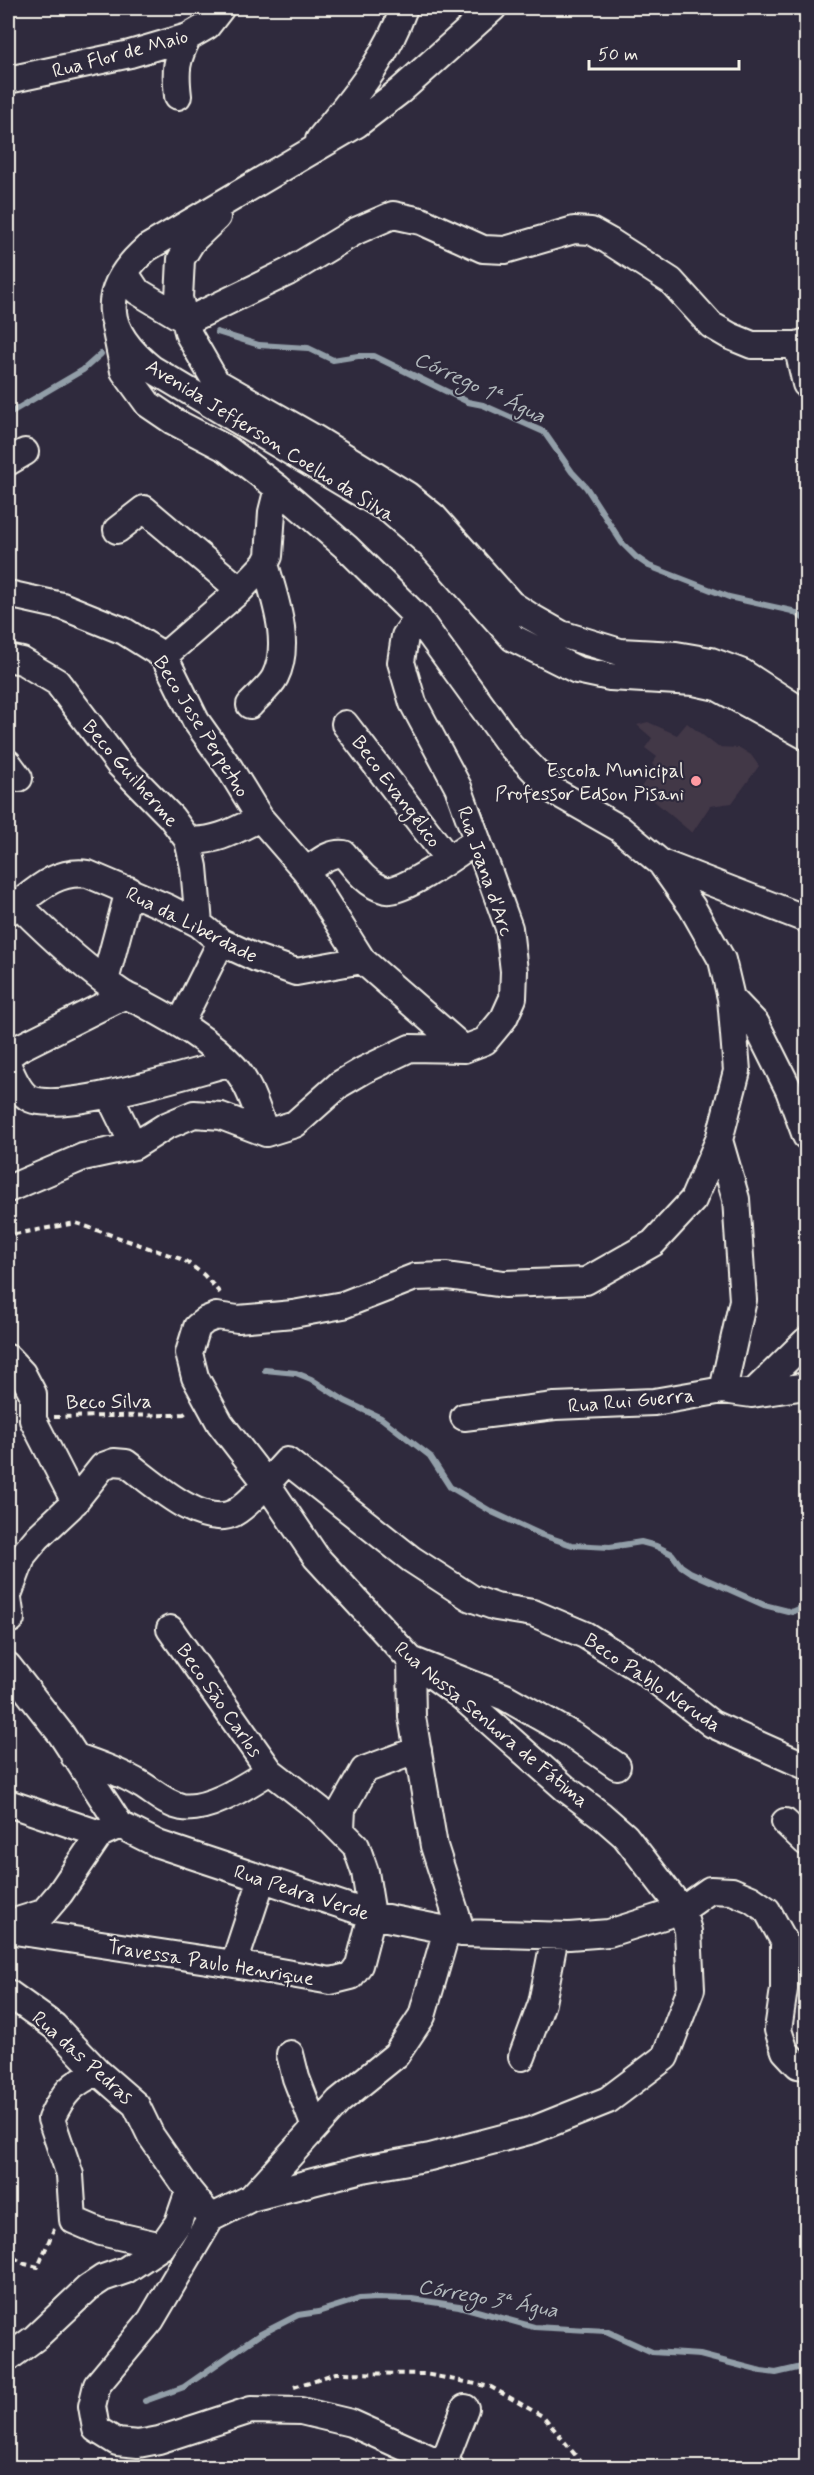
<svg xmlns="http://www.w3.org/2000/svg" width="814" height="2475" font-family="Mynerve,sans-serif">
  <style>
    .built { fill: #423747 }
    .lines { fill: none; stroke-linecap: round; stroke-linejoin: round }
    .stream { stroke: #929ea8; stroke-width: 6 }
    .minor-casing { stroke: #f4f1e8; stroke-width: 30 }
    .path { stroke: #f4f1e8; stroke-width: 4; stroke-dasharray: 6 4.5; stroke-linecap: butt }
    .minor { stroke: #2f2a3d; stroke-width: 26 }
    .poi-dot { fill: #ff9aa2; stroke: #2f2a3d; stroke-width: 2 }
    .labels { text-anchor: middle; stroke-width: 4.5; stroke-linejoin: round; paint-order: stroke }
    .street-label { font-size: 20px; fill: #f4f1e8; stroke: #2f2a3d }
    .poi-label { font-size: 20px; fill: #f4f1e8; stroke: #2f2a3d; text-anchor: end }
    .water-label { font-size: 21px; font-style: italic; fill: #b3babd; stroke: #2f2a3d }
  </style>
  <rect width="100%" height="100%" fill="#2f2a3d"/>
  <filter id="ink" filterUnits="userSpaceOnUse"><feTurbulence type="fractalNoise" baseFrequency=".0167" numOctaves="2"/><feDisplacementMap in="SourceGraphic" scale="12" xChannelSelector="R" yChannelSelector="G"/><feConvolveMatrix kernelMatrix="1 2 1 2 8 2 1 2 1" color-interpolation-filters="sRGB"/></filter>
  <g filter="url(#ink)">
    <path class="built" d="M648,722L677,735L687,723L718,747L740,748L751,755L759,766L732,803L710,806L692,833L640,789L654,766L652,764L657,757L645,748L652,738L637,725Z"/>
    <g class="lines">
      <path class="stream" d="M217,332L259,345L308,348L333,360L358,356H374L468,402L483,405L544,432L572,472L586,487L622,543L636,557L649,566L729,597L792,611L806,620
        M8,414L83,370L101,354
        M8,1275L12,1274
        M265,1370L296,1373L311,1379L345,1401L381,1418L430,1456L450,1487L492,1512L542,1535L572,1545L610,1547L641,1542L656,1546L672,1554L681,1566L690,1572L764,1605L792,1612L806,1606
        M145,2401L184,2387L259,2335L298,2315L318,2312L359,2299L377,2298L412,2299L459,2306L534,2327L606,2331L652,2352L700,2355L761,2371L776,2373L806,2366"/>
      <g class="minor-casing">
        <path id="minor" d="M493,8L400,91L357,124L147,248C98,291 103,330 152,369L389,510L432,547L513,638L577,670L610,677L694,682L717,687L806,736
          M8,80L130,54L188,37L207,26L221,8
          M178,96C175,70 176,60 188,37
          M319,140C355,95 384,63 404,8
          M217,217L192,241L181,259L179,298L189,335L216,382L316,439L407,495L434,517L511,604L531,617L561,634L620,652L676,655L711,661L743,673L806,714
          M125,273L137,291L187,321
          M187,321L288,272L356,231L393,215L421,221L483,249L505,250L574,230L591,231L609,241L671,281L711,325L730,336L752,345H797L806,342
          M115,326L124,371L148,404L173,421L227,449L278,488L346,547L418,618L510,745L554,791L619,828L661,863L692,907L722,960L731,998L737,1071L719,1140L693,1200L653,1243L586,1281L504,1284L447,1276L415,1277L343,1305L293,1314L238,1319L216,1316L206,1320L197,1327L189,1353L195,1377L220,1423L267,1484L316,1557L411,1660L461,1696L565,1788L601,1815L625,1836L682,1910L688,1931L691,1989L665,2057L608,2100L533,2130L430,2157L363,2169L251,2198L211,2218L151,2320L97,2385L92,2406L96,2429L117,2442L138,2444L159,2440L251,2410L301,2411L351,2423L451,2468
          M797,345L806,384
          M8,462L25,452
          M117,530L144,509L240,590
          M8,594L62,606L124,631L164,656L196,721L230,769L260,818L306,871L362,960
          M164,656L240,590L265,564L269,556L272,512L278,488
          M8,658L22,661L57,682L119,764L171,817L188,840L194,867L199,924
          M250,705C258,696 270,687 275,677C292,643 274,597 265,564
          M345,724L448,859
          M8,763L19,778
          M188,840C215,843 236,830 260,818
          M661,863L806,919
          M306,871C318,863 329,852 344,854C355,868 368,886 386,890C402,894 460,852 476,841
          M18,904C50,936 85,969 123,994C129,998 137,1000 144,1004C176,1021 209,1040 234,1067C250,1084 257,1112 266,1133
          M8,912C33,894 54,869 88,874L168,908L199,924L221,942L256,958L296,972L362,960L464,1049
          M105,981L129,890
          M731,998L756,1024L789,1090L806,1136
          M180,1024L221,942
          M8,1059V1056L19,1048L125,995
          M8,1066C13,1077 19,1094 31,1099C64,1113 190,1073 229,1063
          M109,1095L134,1146
          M8,1189L83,1157L134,1146L166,1126L194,1114L221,1116L266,1133L295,1124L340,1084L364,1070L410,1048L464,1049L485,1041L504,1018L513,998L514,971L509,928L458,787L413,703L401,662L405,636L418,618
          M8,1358L22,1373L33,1394V1420L75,1502
          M723,1390L752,1394L806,1386
          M752,1394L806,1341
          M464,1417L555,1406L654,1402L723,1390L743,1300L736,1199L719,1140
          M8,1595L23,1555L38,1537L71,1506L103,1466L114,1462L126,1463C151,1481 201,1529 234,1513C250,1504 274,1475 287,1461L411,1559L471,1598L496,1607L533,1613L585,1635L646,1673L712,1724L806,1766
          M8,1599L11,1619
          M8,1666L61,1734L120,1825L158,1844L372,1915L462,1933L569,1936L609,1933L682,1910L710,1890L732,1891L751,1899L767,1910L784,1941V1989L778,2030L785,2051L798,2065L806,2066
          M74,1756C97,1764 120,1772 142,1785C155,1793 166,1804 182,1807C210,1811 247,1785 270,1771
          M8,1803L100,1834
          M785,1822L806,1842
          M341,1829L342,1809L364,1770L418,1750
          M8,1924L43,1913L60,1893L100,1834L120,1825
          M8,1930L234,1964L331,1981L351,1976L359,1965L372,1915L365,1872L356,1846L319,1809L270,1771L170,1629
          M462,1933L434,1846L412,1717L411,1660L505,1697L574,1736L617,1766
          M234,1964L262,1879
          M8,1993L54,2026L98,2072L136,2105L151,2136L189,2191L211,2218
          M290,2054L296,2078L315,2127
          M522,2057L542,2003L555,1936
          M98,2072C72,2083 63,2093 51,2119L70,2175L73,2220L101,2232L162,2246
          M252,2197L339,2101L396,2055L422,2016L447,1930
          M8,2358L35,2338L88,2288L103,2278L126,2270L162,2246L178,2223L189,2191
          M443,2465L465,2408"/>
      </g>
      <path class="path" d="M8,1225L15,1234L76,1223L184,1260L204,1275L220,1293
        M54,1417L172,1415L184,1414L189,1410
        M8,2217L11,2256L25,2264L38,2267L54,2229
        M294,2387L336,2373L425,2374L491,2387L544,2417L586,2468"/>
      <use href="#minor" class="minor"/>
    </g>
  </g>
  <circle class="poi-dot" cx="696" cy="781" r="6"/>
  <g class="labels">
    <g class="street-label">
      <text transform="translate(120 53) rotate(-15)" y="7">Rua Flor de Maio</text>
      <text transform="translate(271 440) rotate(32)" y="7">Avenida Jefferson Coelho da Silva</text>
      <text transform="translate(202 726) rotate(58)" y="7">Beco Jose Perpetuo</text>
      <text transform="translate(131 773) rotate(49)" y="7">Beco Guilherme</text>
      <text transform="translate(397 791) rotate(53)" y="7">Beco Evangélico</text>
      <text transform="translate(486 871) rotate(71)" y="7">Rua Joana d'Arc</text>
      <text transform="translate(192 924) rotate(27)" y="7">Rua da Liberdade</text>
      <text transform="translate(631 1400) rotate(-5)" y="7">Rua Rui Guerra</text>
      <text transform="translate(109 1401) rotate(-1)" y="7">Beco Silva</text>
      <text transform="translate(653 1682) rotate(34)" y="7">Beco Pablo Neruda</text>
      <text transform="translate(220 1700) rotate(55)" y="7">Beco São Carlos</text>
      <text transform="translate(492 1724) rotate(40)" y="7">Rua Nossa Senhora de Fátima</text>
      <text transform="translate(302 1892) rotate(18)" y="7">Rua Pedra Verde</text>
      <text transform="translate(211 1962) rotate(9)" y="7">Travessa Paulo Henrique</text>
      <text transform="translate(83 2057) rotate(42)" y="7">Rua das Pedras</text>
    </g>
    <g class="poi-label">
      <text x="684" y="777">Escola Municipal<tspan x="684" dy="23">Professor Edson Pisani</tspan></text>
    </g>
    <g class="water-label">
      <text transform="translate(480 387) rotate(25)" y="7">Córrego 1ª Água</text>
      <text transform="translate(488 2298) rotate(10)" y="7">Córrego 3ª Água</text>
    </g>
  </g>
  <rect width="814" height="2475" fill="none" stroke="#2f2a3d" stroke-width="30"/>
  <rect x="15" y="15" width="784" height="2445" fill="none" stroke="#f4f1e8" stroke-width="2" filter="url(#ink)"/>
  <path d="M589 60v9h150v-9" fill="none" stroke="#f4f1e8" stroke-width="3"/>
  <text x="598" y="60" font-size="18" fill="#f4f1e8" stroke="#2f2a3d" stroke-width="4.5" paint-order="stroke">50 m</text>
</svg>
